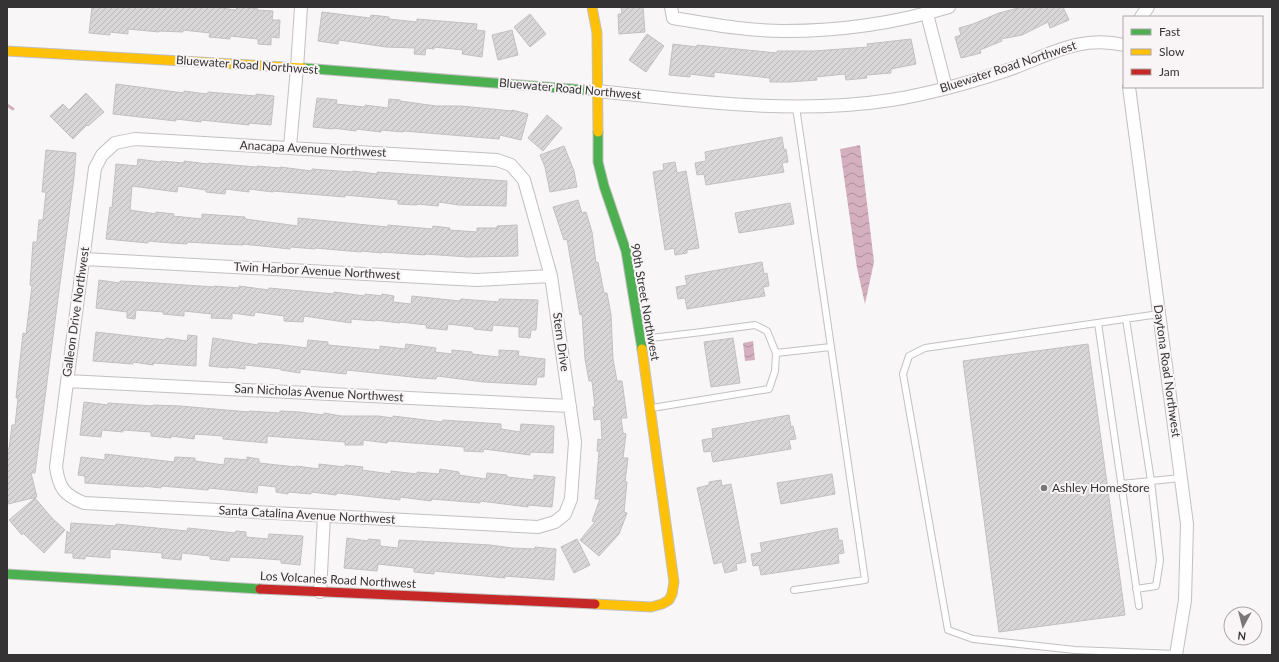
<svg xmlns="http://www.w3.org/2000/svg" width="1279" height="662" font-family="Lato,sans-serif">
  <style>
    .water { fill: url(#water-waves) }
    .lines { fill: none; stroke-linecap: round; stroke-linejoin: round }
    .stream { stroke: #d4afbe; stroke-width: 3 }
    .building { fill: url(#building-hatch); stroke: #c2c0c1 }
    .lane-casing { stroke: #c2c0c1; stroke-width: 8 }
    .street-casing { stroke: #c2c0c1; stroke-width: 14 }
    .fast-casing { stroke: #c2c0c1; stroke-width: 11 }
    .slow-casing { stroke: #c2c0c1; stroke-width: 11 }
    .jam-casing { stroke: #c2c0c1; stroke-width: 11 }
    .lane { stroke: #fefefe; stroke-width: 6 }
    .street { stroke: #fefefe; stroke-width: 12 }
    .fast { stroke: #4caf50; stroke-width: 9 }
    .slow { stroke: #ffc107; stroke-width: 9 }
    .jam { stroke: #c62828; stroke-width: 9 }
    .poi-dot { fill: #797778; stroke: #f9f5f6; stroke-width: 1.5 }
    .labels { text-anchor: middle; stroke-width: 4; stroke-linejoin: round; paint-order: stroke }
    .street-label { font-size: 12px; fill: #353334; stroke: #f9f5f6 }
    .poi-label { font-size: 12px; fill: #353334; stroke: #f9f5f6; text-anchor: start }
  </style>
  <defs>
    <pattern id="water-waves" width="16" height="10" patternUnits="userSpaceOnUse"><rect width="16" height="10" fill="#d4afbe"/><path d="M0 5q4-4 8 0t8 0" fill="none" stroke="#ad8f9b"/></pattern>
    <pattern id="building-hatch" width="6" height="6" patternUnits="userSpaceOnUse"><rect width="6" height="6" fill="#d8d6d7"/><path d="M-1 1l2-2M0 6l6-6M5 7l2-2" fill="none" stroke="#bab8b9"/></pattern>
  </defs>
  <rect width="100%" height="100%" fill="#f8f6f7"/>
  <path class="water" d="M860,145L874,262L865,304L857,268L840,149Z
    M753,341L755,360L745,361L743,343Z"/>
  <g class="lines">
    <path class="stream" d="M7,105L13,109"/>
  </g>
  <path class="building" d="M92,7H214L236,10L237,7H243L258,9L257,10L273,11L272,20H280L279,38L271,37V45L258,44V39L230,36V39L209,37L210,33L183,30V32L159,31V32L128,29V34L110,32V35L89,33Z
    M621,7H643L645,32L619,34L618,14H622Z
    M1022,7H1063L1069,20L1050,28L1048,22L1022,35L1001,39L1002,41L980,50L981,53L961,58L955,37L961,35L959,28L973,24L999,13Z
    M322,12L370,18L371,15L389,17V19L417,22V19L477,24L476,30L485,31L482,57L462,54L463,50L434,47V49L426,48L425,55L414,54L415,48L386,47L339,40L338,44L318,41Z
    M530,14L546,34L530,47L514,27Z
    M512,30L518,55L498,60L492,35Z
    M647,34L664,46L646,72L629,60Z
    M911,39L916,64L891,69V73L866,75L867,78L846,80L845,74L816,77L817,80L790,82H770V78L714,72V77L690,74V77L669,75L673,44L697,47V45L777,53V51H814L868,47L867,44Z
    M116,84L184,93V91L207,94L208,92L256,96V94L274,96L271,125L249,123V125L201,120V122L176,119V121L113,114Z
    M86,93L104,112L88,126L87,125L73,139L50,116L63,104L69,110Z
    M317,98L337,100L336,104L365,107V105L388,108L389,99L400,100V101L436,106H461L512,111V110L528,114L521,140L500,135L499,139L404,131L403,132L381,130V132L356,129V131L333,128V129L313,127Z
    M547,115L562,128L543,151L528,138Z
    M782,137L784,150L786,149L788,162L782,163L784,172L706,185L704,174L697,175L695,163L706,161L705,152Z
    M564,146L574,171L577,187L550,192L545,167L540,155Z
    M46,150L76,153L74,177L35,473H31L37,497L8,504L7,498V449H9L12,425H15L18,398H16L23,333L26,334L32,286L30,285L33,242H37L39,220H43L46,192H42Z
    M138,159L160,162L161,161L184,163V161L208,164L209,163L257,167V166L280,168V167L312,171V169L352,172L353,171L377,174V172L507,181L506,206L459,205L439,202L438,206L417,204V205L398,204V200L345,195V197L273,191V192L249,189V192L226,189L225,194L206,192V190L178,186L177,192L132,186L130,210L156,214V212L174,214L173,216L202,219V214L245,217V219L298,226V218L367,225L388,227V225L432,229L433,226L450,228L449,230L477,232V228H497V226L517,225L518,256L468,257L425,254V255L382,252V253L361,251V252L315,248V249L291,247L290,249L243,244V245L221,244L187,242V244L171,243L148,241V243L106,239L110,207L112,208L116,164L137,166Z
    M675,162L677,173L686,171L699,248L687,250V253L675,255L674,248L665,250L653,172L664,170L663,164Z
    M578,200L582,213L586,212L592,232L596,263L598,262L604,293H607L611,315L613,359L617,381H622L627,418H621L623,433L626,434L623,458H628L625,482H627L624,512L627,513L619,534L599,556L580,540L595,522L592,521L600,499H595L599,452L597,451L598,439L602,440L601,419L594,420L593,407H595L592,381H589L585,359L582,314L580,315L567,239L564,240L553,207Z
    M790,203L794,224L739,233L735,213Z
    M762,262L764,274L767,273L769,286L763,287L765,296L687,309L685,298L678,299L676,287L687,285L685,276Z
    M99,280L120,283V281L142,282L214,287V286L239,288V286L269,290V288L334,294V292L365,296V294L382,296V294L394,296L393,302L411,304L412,296L460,301L461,299L499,302V299L538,300L536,330H531L530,338L519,337V327L493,325L492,331L474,329V327L448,324L447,330L426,328L427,325L400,322V323L375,320V321L351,319V323L304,316L303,322L284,321V316L255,312L254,316L232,313V319L211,318L212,314L184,311V316L163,314L164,312L136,310L135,319L127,318V312L96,308Z
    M96,332L165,340L166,338L187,341L188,335L197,336L196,366L154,363L153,365L133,362V364L93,361Z
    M213,338L258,345V343L284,345L307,348L308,340L328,342V345L380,350V346L405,349L406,344L436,348L435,352L452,354V350L472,352V354L499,357V350L519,351L518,356L545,359L544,377H537L536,385L484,382L437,376L436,379L421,378L347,370L346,374L300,369V373L281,370V369L245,365V369L228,367V368L209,366Z
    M733,338L740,383L711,387L704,342Z
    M1088,344L1125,615L999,632L963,361Z
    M84,402L108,405V403L153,406V405L180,406L249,412V411L280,413V411L299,412L324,415V413L341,416H378L393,418V416L442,422L443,420L501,424V429L520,432L521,424L554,426L553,453L530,452V455L484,449L483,452L464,451V447L388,441L387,443L363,440V445H345V442L267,436V443L223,439V436L195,434L194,439L171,436V438L151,436V432L123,430V432L102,430L101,437L80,435Z
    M789,415L791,427L793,426L796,439L789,440L791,449L713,462L711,451L704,452L702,440L713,438L712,429Z
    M105,454L174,462L175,457L195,458V461L224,465L225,458L247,460V457L259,459V463L296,467V466L319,469V464L345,467V465L363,467L362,470L391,474V471L417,474V472L439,474L440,469L459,472V475L486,479L487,473L507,475V477L534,480V475L555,477L552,507L528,505V507L480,501V503L432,499L431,501L400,497V500L337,493L336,495L311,492V494L288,492V494L276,492V487L258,485L257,493L209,488L208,490L161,486V488L144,486V487L85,483V476L78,475L81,457L105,460Z
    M832,474L835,494L781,504L777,483Z
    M721,480L722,486L731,484L746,562L736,564L737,570L725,573L722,562L714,564L697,488L709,485V482Z
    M35,498L52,518L65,530L44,553L23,533L22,535L9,520Z
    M71,523L116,526V524L187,531L188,528L235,533L236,531L246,532V537L268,539L269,534L303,536L300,565L281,563V560L254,558L230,557L229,561L210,559V556L182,553L181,560L162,558V553L110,549V558L85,556V559L73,558V553H65L67,531L70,534Z
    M837,528L839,541L842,540L844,553L838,554L839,563L761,575L759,565L753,566L751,554L762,552L760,543Z
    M347,538L368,541V539L380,540V546L398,548L399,540L490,545L512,548L535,549V547L556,549L554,580L505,576V578L434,571V574L414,572V568L378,564L377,571L344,568Z
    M577,539L590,565L574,573L561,547Z"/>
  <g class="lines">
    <g class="lane-casing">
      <path id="lane" d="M1159,314L925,348L909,356L903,374L948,630L973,639L1075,650L1176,654
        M1126,319L1151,481L1160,560L1156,586L1136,589
        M1098,323L1139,606
        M642,339L702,332L755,325L767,331L776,353L775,371L769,389L652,408
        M776,353L831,347
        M1121,484L1181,478
        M794,590L865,580L796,107"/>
    </g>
    <g class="street-casing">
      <path id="street" d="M671,7L673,18C710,24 747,31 785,31C841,31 896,23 949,7
        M927,14L946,88
        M1141,17L1148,7
        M1129,87L1187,524L1185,600L1176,655
        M598,91C695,101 794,115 891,100C929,94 968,83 1005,71C1046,57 1078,34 1124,45
        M135,139L497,160L511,165L524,180L551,276L575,442L571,499L565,514L555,522L538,527L84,503C64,495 59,488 56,467L95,168L102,155L115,143Z
        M290,147L297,68L301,7
        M84,259L477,280L551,276
        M67,381L570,406
        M320,592L324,516"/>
    </g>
    <g class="fast-casing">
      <path id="fast" d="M303,68L598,91
        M598,132V162L604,186L626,251L642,349
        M7,574L260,589"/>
    </g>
    <g class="slow-casing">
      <path id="slow" d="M592,7L597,33L598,132
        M7,51L303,68
        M595,604L651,607L662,604L669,600L672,594L674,582L642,349"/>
    </g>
    <g class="jam-casing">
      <path id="jam" d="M260,589L595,604"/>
    </g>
    <use href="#lane" class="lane"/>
    <use href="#street" class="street"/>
    <use href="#fast" class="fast"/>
    <use href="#slow" class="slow"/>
    <use href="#jam" class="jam"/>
  </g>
  <circle class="poi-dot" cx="1044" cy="488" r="4"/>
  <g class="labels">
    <g class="street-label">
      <text transform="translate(247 65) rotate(4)" y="4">Bluewater Road Northwest</text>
      <text transform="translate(1008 67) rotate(-18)" y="4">Bluewater Road Northwest</text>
      <text transform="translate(570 89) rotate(5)" y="4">Bluewater Road Northwest</text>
      <text transform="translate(313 149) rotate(3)" y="4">Anacapa Avenue Northwest</text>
      <text transform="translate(317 271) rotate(3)" y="4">Twin Harbor Avenue Northwest</text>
      <text transform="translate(645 302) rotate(80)" y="4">90th Street Northwest</text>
      <text transform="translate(76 312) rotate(-82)" y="4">Galleon Drive Northwest</text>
      <text transform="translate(561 342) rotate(82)" y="4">Stern Drive</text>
      <text transform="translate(1167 371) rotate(82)" y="4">Daytona Road Northwest</text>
      <text transform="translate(319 393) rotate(3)" y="4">San Nicholas Avenue Northwest</text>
      <text transform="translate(307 515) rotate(3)" y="4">Santa Catalina Avenue Northwest</text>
      <text transform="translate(338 580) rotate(3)" y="4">Los Volcanes Road Northwest</text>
    </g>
    <g class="poi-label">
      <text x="1052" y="492">Ashley HomeStore</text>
    </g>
  </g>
  <rect width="1279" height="662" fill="none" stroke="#353334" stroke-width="16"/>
  <rect x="1123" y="16" width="140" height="72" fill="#f9f5f6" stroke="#aba7a8"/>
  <rect x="1131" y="29" width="20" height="6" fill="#4caf50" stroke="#aba7a8"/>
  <text x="1159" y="36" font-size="12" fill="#353334">Fast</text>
  <rect x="1131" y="49" width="20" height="6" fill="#ffc107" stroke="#aba7a8"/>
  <text x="1159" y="56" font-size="12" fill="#353334">Slow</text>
  <rect x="1131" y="69" width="20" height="6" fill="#c62828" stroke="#aba7a8"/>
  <text x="1159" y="76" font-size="12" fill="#353334">Jam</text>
  <g transform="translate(1243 626) rotate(187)"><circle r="19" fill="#f9f5f6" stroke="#aba7a8"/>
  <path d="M0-3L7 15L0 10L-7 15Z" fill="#797778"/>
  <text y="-6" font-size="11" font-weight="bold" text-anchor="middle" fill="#353334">N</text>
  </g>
</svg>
